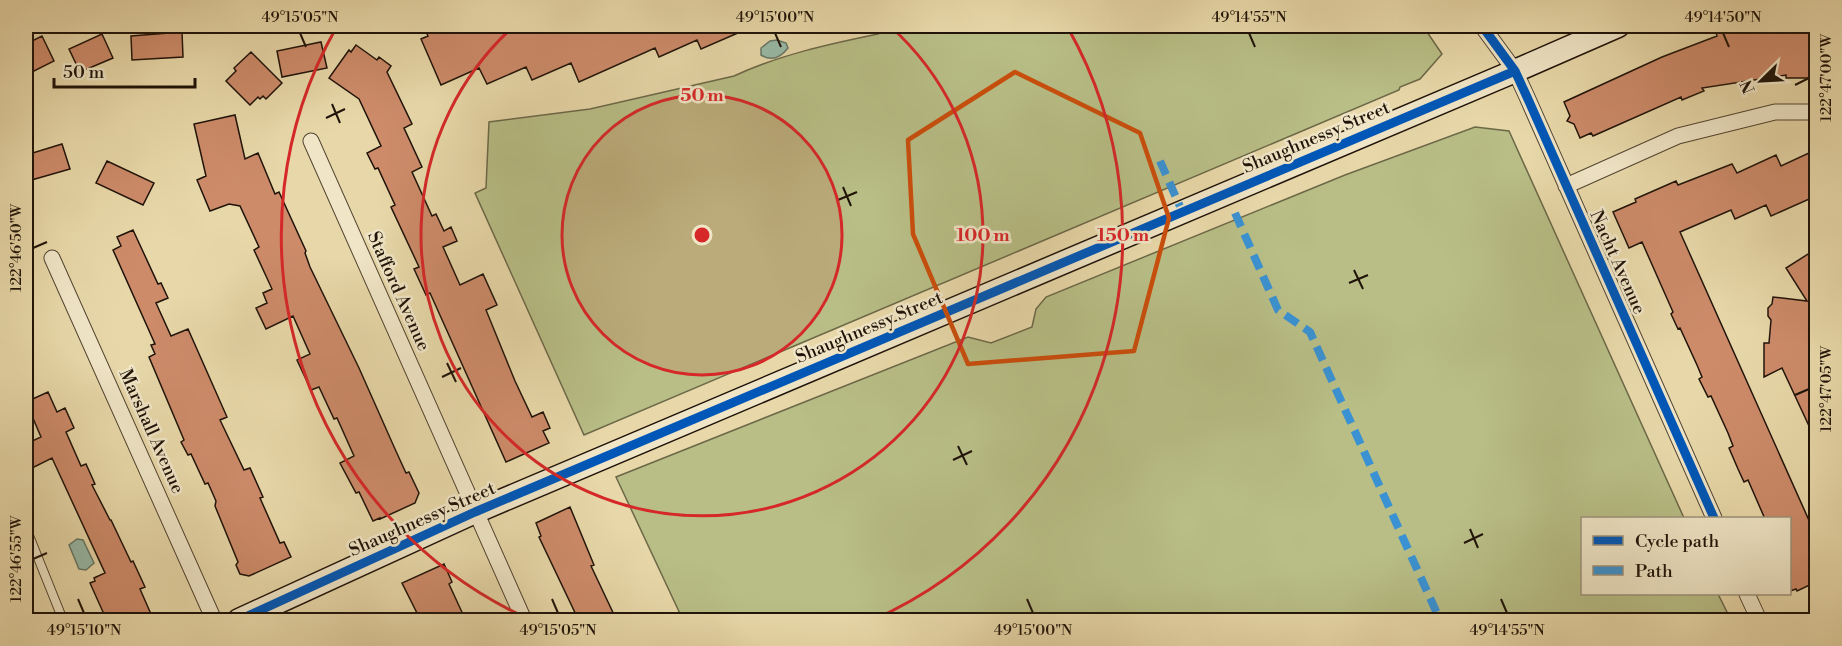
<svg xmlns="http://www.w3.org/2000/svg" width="1842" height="646" font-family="'Libre Bodoni',serif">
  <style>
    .green { fill: #b8be86; stroke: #6c6848; stroke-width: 1.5 }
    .water { fill: #97baa7; stroke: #677768; stroke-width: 1.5 }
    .building { fill: #cd8b6a; stroke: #1f1309; stroke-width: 1.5 }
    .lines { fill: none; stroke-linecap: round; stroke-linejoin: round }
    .service-casing { stroke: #514431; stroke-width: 10 }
    .minor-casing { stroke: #514431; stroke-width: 17 }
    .secondary-casing { stroke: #1f1309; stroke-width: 25 }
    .service { stroke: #f0e6c7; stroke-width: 8 }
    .minor { stroke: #f0e6c7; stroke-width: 15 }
    .secondary { stroke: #f0e6c7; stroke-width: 22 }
    .quiet { stroke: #3a92d2; stroke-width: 8; stroke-dasharray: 15 8; stroke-linecap: butt }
    .cycleway-casing { stroke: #f0e6c7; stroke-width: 13 }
    .cycleway { stroke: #0057b8; stroke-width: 9 }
    .marked { fill: none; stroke: #ca4e0c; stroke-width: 4.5; stroke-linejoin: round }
    .ticks { fill: none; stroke: #1f1309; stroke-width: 2 }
    .ring { fill: none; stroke: #d62828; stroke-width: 3 }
    .labels { text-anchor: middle; stroke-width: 5; stroke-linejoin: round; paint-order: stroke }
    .street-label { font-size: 18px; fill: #1f1309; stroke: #f0e6c7 }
    .centre { fill: #d62828; stroke: #f0e6c7; stroke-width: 3 }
    .ring-label { font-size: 18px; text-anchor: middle; font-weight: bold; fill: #d62828; stroke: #f0e6c7; stroke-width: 5; stroke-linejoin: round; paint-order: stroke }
    .neatline { fill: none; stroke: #1f1309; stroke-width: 2 }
    .ticks-label { font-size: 15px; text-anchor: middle; fill: #1f1309 }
  </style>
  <rect width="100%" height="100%" fill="#e8d8a9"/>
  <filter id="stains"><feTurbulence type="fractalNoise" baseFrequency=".00333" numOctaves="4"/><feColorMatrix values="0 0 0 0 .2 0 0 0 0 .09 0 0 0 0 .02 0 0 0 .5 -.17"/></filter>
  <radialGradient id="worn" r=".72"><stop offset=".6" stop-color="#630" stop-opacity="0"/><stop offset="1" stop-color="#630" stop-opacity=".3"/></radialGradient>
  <path class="green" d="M875,26H1398L1427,32L1442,54L1420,79L1400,87L1399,90L584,435L475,193L486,188L489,122L590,109L734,76C779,55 829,44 878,34Z
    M1475,127L1509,131L1684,518H1582V594H1718L1731,620H683L616,477L968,337L991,343L1032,327L1036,309L1046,297L1345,175Z"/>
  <path class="water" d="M777,40L786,43L788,48C781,57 772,62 761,55V48L770,41Z
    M77,539L83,540L94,563L86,570L79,569L69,545Z"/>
  <path class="building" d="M423,26H456L459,33L476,26H754L701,49L697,40L659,57L655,48L579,82L571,63L532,80L526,67L487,84L479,68L441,85L421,39L428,36Z
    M1762,26H1816V72L1810,71V78H1786V75L1702,88L1704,91L1682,100L1681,97L1593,136L1591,133L1580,138L1574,124L1567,121L1570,116L1564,102L1662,57L1717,36L1716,33Z
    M182,32L183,57L132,60L131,36Z
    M102,34L113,58L80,72L69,49Z
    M42,36L54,61L26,75V44Z
    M321,42L327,68L282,77L277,51Z
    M356,45L377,60L379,57L391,66L387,72L412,124L404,128L422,167L412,172L432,216L436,214L444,231L451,227L457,241L443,247L460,285L483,274L497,305L486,310L515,381L532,417L543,412L550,428L543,431L549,443L506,462L430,293L426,295L414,269L419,267L391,207L395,205L378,168L375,169L367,153L381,146L359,99L329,78L349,50L351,52Z
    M251,52L282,83L266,99L263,96L260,99L258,97L250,105L226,81L236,71L234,68Z
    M235,115L245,159L258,153L275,194L279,192L306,251L305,253L310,267L359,368L395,449L406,473L409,472L419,493L415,503L380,519V518L373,521L359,492L356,493L340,463L354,456L337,418L334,419L319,387L311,390L297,360L310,354L293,316L266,329L256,308L267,303L263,293L272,289L254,250L259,247L240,206L229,204L210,211L197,180L206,176L194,124Z
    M62,144L70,169L28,181L26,173V155Z
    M1811,152L1812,155L1816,153V196L1771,216L1766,205L1735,219L1731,210L1680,232L1816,536V582L1797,591L1796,589L1790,591V519H1765L1748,480L1744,482L1738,469L1729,448L1733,446L1728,433L1711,396L1708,397L1699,379L1702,377L1697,365L1680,328L1678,329L1671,314L1673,312L1642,242L1629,248L1613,212L1636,202L1635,199L1676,181L1678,185L1732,164L1737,173L1776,155L1781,166Z
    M107,161L154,183L143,205L96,183Z
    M133,230L158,284L161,283L168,298L156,303L171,336L188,329L227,417L220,420L244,470L250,468L263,497L260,498L280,543L284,542L291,557L249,576L240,574L236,565L238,562L215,506L216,501L208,483L205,484L191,454L188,455L181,442L184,440L149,357L155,354L151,345L155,344L113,250L121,246L117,237Z
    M1816,249V441L1782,368L1764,377V343H1769L1771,320L1768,316V308L1772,304L1773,297L1807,301L1786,268Z
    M48,392L57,412L65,408L74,428L66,432L81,466L86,464L95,484L92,485L110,520H111L131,562L133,561L145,587L140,589L154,621H107L90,583L95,581L94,578L105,573L52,458L26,471V444L41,437L26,402Z
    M570,507L594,565L591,566L617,621H579L539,537L541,536L536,523Z
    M444,564L452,582L449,584L466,621H421L402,583Z"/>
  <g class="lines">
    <g class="service-casing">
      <path id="service" d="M26,528L63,620"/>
    </g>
    <g class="minor-casing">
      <path id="minor" d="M1482,26L1515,71L1527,97L1714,518
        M311,141L524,620
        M1566,186L1678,136L1775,112H1816
        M52,258L214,620
        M1747,594L1759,620"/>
    </g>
    <g class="secondary-casing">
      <path id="secondary" d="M239,620L475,512L1515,71L1618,26"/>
    </g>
    <use href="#service" class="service"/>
    <use href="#minor" class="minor"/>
    <use href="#secondary" class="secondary"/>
    <path class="quiet" d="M1160,161L1182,211
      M1235,213L1278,310L1310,332L1440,620"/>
    <g class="cycleway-casing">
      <path id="cycleway" d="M1482,26L1515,71L1527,97L1714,518
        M239,620L475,512L1515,71"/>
    </g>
    <use href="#cycleway" class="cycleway"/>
  </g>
  <path class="marked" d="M1015,72L1140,133L1169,218L1134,351L968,364L913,234L908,140Z"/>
  <path class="ticks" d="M300,33L306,47M775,33L781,47M1249,33L1255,47M1723,33L1729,47M1795,85L1809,78M332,104L340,123M326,118L345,109M843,187L851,206M838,200L857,192M33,248L47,242M1354,270L1363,289M1349,283L1368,275M447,363L456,382M442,377L461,368M1795,395L1809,389M958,446L967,465M953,460L972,451M1470,529L1478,548M1464,543L1483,534M33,559L47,553M78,599L84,613M552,599L558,613M1027,599L1033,613M1501,599L1507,613"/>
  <circle cx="702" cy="235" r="140" fill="#d62828" fill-opacity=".12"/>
  <g class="ring">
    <circle cx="702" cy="235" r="140"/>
    <path d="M890 26A281 281 0 1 1 514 26"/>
    <path d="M531 620A421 421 0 0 1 336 28M1068 28A421 421 0 0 1 873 620"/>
  </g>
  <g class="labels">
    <g class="street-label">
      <text transform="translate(1316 137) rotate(-23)" y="6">Shaughnessy Street</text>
      <text transform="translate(1618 262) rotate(66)" y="6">Nacht Avenue</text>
      <text transform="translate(399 291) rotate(66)" y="6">Stafford Avenue</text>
      <text transform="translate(869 327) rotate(-23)" y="6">Shaughnessy Street</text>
      <text transform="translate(152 431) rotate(66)" y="6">Marshall Avenue</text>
      <text transform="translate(422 519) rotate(-24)" y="6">Shaughnessy Street</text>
    </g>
  </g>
  <circle cx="702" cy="235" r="9" class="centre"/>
  <g class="ring-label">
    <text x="702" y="101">50 m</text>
    <text x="983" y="241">100 m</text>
    <text x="1123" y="241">150 m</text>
  </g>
  <rect width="1842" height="646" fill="none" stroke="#e8d8a9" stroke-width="66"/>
  <rect x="1581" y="517" width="210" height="78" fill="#f0e6c7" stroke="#9c927b" stroke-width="1.5"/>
  <rect x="1593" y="536" width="30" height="9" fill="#0057b8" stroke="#9c927b" stroke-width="1.5"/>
  <text x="1635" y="547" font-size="18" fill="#1f1309">Cycle path</text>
  <rect x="1593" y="566" width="30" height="9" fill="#3a92d2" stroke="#9c927b" stroke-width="1.5"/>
  <text x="1635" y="577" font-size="18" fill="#1f1309">Path</text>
  <g transform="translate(1761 81) rotate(246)" stroke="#f0e6c7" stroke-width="4.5" paint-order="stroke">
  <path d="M0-4.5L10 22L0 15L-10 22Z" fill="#1f1309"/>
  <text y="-9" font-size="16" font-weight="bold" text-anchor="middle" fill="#1f1309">N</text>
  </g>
  <path d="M54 78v9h141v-9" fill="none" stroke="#1f1309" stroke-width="3"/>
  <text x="63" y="78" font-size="18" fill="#1f1309" stroke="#f0e6c7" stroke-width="4.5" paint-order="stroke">50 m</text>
  <rect x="33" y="33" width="1776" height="580" class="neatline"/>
  <g class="ticks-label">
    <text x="300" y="22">49°15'05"N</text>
    <text x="775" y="22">49°15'00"N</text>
    <text x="1249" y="22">49°14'55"N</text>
    <text x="1723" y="22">49°14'50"N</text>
    <text transform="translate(1826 78) rotate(-90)" y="5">122°47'00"W</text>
    <text transform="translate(16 248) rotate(-90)" y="5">122°46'50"W</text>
    <text transform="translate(1826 389) rotate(-90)" y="5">122°47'05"W</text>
    <text transform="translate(16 559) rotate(-90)" y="5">122°46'55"W</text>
    <text x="84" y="635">49°15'10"N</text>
    <text x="558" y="635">49°15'05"N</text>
    <text x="1033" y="635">49°15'00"N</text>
    <text x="1507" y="635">49°14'55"N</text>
  </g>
  <rect width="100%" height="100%" filter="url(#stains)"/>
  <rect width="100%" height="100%" fill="url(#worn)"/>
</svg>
